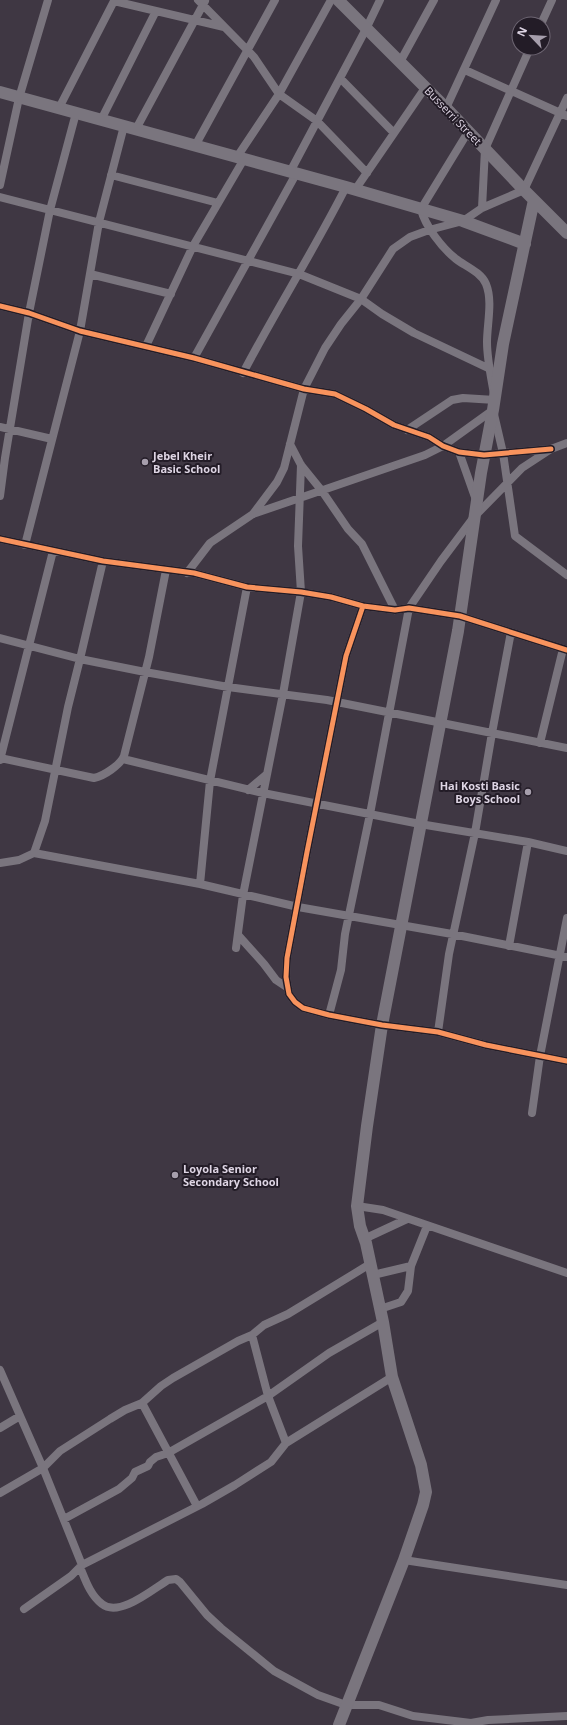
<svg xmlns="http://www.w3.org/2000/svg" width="567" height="1725" font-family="'Open Sans',sans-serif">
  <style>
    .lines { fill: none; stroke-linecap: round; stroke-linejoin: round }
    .street { stroke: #7a757e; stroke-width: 8 }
    .secondary { stroke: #7a757e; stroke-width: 12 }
    .cycleway-casing { stroke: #231c27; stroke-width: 8 }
    .cycleway { stroke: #f8935d; stroke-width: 5 }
    .poi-dot { fill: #a69eac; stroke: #231c27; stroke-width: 1.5 }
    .labels { text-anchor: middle; stroke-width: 4; stroke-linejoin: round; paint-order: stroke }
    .street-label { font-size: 11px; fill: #ded5e4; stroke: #231c27 }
    .poi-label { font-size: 11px; font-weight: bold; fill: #ded5e4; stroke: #231c27; text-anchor: start }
  </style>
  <rect width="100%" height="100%" fill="#3f3743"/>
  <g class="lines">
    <path class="street" d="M198,0L254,57L279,94L317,121L367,173
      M541,24L552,0
      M400,62L434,0
      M465,70L567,116
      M340,78L394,133
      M59,108L114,1L224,27
      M446,108L496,0
      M101,120L156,11
      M136,129L205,1
      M195,146L275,0
      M237,157L279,94L331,0
      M290,172L366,29L380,0
      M111,175L218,203
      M0,185L19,98L48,0
      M355,190L425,88
      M0,197L299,274L361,299L382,314L414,333L490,369
      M482,208L485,149L530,48
      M90,274L171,294
      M0,306L29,313L80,331L194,358L304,389L335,394L366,409L394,425L429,437L443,446L459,452L484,455L550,449
      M146,346L193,246L244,159
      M194,358L296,174
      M243,373C276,310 314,250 346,187
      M0,427L52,439
      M407,430L452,400L463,398L495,400C492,381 487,361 487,342C487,324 493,301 486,284C481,272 465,266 456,259C442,248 425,226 421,209L468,132
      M290,444L301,465L322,491L348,529L362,544L395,610
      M459,452L476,500
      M0,496L5,458L29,313L50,210L76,113
      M253,514L277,482L284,468L304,389L325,348L341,324L361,299L393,249L410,237L429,230L463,221L482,208L524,190L567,98
      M0,539L103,561L194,573L247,587L301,592L331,597L363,606L395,610L409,608L460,616L567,650
      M25,545L80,331L99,222L124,126
      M187,573L210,543L253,514L425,455L443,446L493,410L503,453L515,536L567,575
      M363,606L346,656L307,852L287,958L286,977L289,994L295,1002L303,1008L329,1015L382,1025L438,1032L486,1045L567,1061
      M0,638L80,659L145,672L228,687L327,700L567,748
      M540,743L563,649
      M0,758L94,778C104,776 120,765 124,756L149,657L166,570
      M123,759L263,793L420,824L528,842L567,851
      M0,760L53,551
      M248,790L267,774
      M34,853L200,884L298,907L452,934L567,957
      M0,863L19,860L34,853L45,821L68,707L80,659L103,561
      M200,884L210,781L247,587
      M238,935L264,964L276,980L288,988
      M509,946L528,842
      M236,948L243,895L283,694L301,592L298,546L301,465
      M329,1015L341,970L345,934L370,814L409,608L441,561L474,517L522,468L551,449L567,443
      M438,1032L449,954L475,833L492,733L511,632
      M532,1113L540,1056L567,918
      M357,1206L383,1210L567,1273
      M364,1239L407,1219
      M373,1275L411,1266
      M380,1309L401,1302L408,1291L411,1266L427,1226
      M252,1335L268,1396L286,1443
      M0,1370L43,1468L82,1565
      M142,1403L197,1506
      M0,1428L20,1416
      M0,1493L43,1468L60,1451L110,1419L125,1410L142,1403L161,1386L173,1378L238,1341L252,1335L264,1325L288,1314L370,1264
      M64,1519L119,1489L132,1478L135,1472L148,1466L150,1462L156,1457L168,1453L268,1396L329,1353L383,1322
      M404,1560L567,1585
      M80,1567C85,1579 90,1595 102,1604C119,1618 153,1589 168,1580L176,1579L180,1582L207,1615L221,1628L274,1671L318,1695L346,1705H379L413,1716L471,1723L488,1720L567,1716
      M24,1609L71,1576L82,1565L202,1504L235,1485L271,1462L286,1443L392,1377"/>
    <path class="secondary" d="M338,0L446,108L524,190L567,233
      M0,92L346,187L463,221L525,244
      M339,1725L404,1560L423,1505L426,1492L421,1465L392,1377L383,1322L366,1243L360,1226L357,1206L367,1126L382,1025L458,631L481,473L493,410L503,344L534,200"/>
    <g class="cycleway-casing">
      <path id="cycleway" d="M0,306L29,313L80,331L194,358L304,389L335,394L366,409L394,425L429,437L443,446L459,452L484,455L551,449
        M0,539L103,561L194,573L247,587L301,592L331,597L363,606L395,610L409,608L460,616L567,650
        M363,606L346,656L307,852L287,958L286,977L289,994L295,1002L303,1008L329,1015L382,1025L438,1032L486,1045L567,1061"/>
    </g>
    <use href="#cycleway" class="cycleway"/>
  </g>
  <g class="poi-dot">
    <circle cx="145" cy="462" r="4"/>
    <circle cx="528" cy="792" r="4"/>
    <circle cx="175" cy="1175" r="4"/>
  </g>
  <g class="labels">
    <g class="street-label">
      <text transform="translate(453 116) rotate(46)" y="4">Busserri Street</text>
    </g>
    <g class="poi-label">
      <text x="153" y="460">Jebel Kheir<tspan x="153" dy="13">Basic School</tspan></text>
      <text x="520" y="790" text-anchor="end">Hai Kosti Basic<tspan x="520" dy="13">Boys School</tspan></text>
      <text x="183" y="1173">Loyola Senior<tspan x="183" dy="13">Secondary School</tspan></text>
    </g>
  </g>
  <g transform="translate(531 36) rotate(295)"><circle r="19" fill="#231c27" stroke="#6e6673"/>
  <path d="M0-3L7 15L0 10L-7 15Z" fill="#a69eac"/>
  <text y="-6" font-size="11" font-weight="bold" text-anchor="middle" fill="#ded5e4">N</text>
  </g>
</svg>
